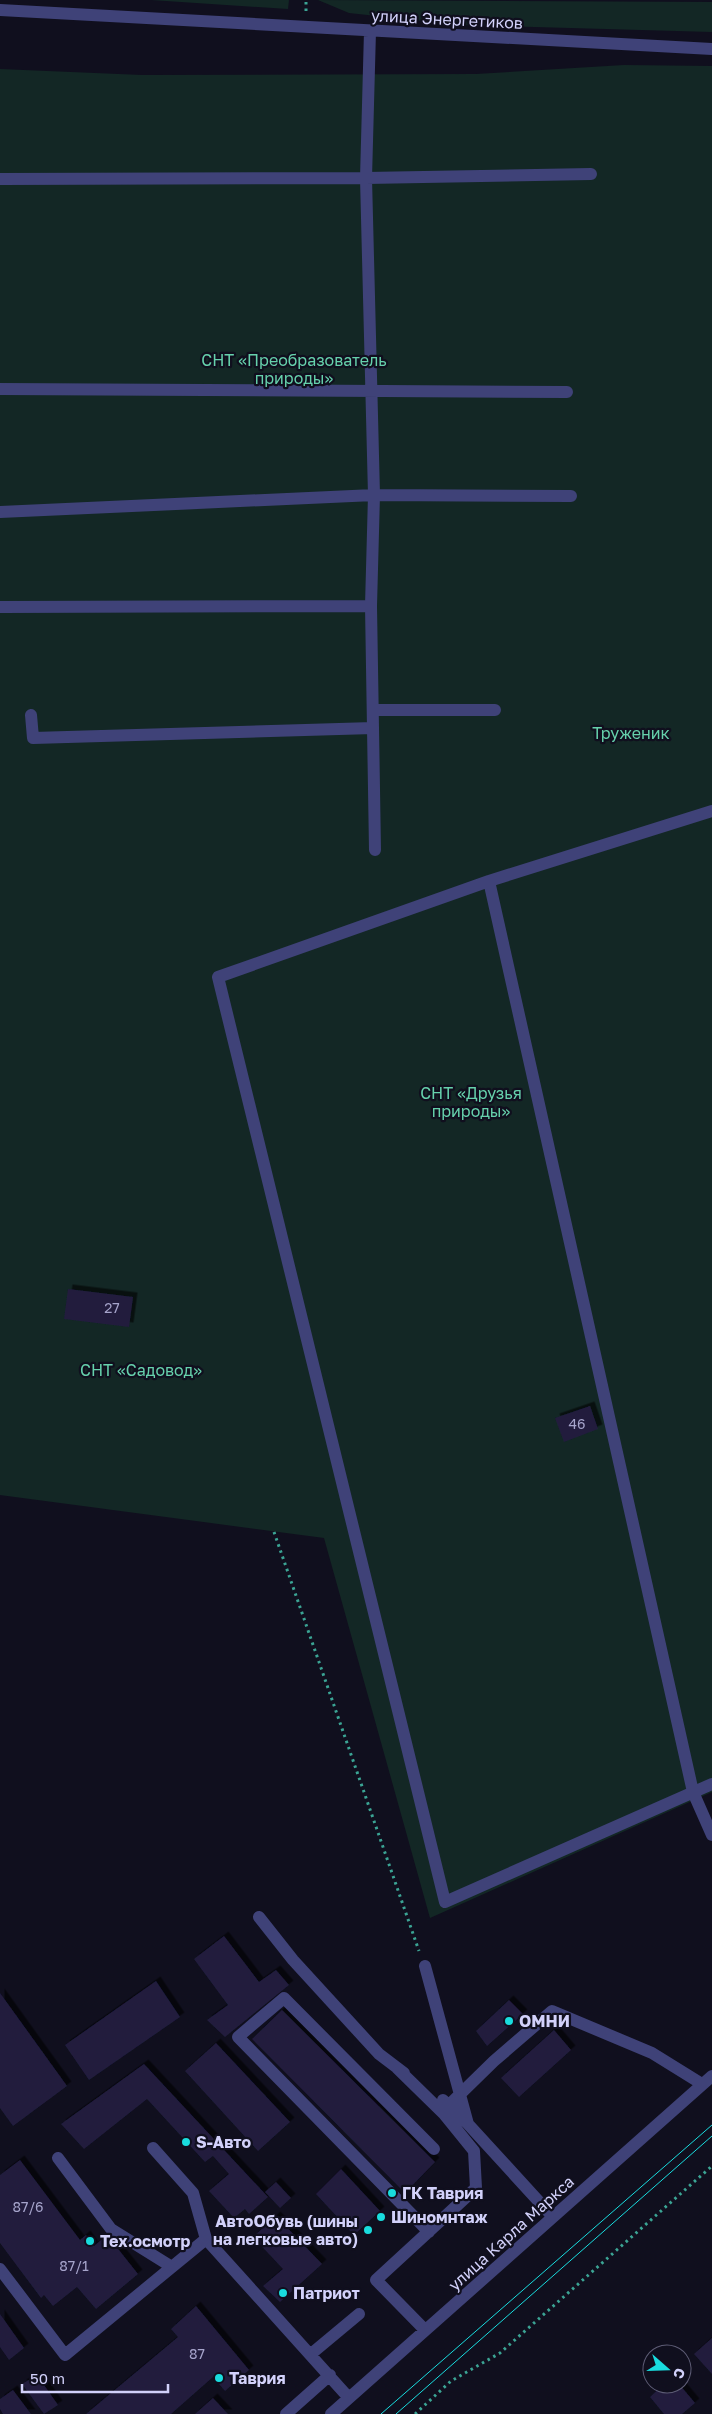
<svg xmlns="http://www.w3.org/2000/svg" width="712" height="2414" font-family="'Golos Text',sans-serif">
  <style>
    .green { fill: #132725 }
    .building { fill: #201d3d; filter: url(#shadow) }
    .lines { fill: none; stroke-linecap: round; stroke-linejoin: round }
    .path { stroke: #3ba494; stroke-width: 3; stroke-dasharray: 2.5 4; stroke-linecap: butt }
    .minor { stroke: #3f4278; stroke-width: 12 }
    .tram { stroke: #19dcde; stroke-width: 1 }
    .poi-dot { fill: #19dcde; stroke: #100f1e; stroke-width: 2 }
    .labels { text-anchor: middle; stroke-width: 4.5; stroke-linejoin: round; paint-order: stroke }
    .number-label { font-size: 14px; fill: #a6a4cb }
    .street-label { font-size: 16px; fill: #d2d1fa; stroke: #100f1e }
    .park-label { font-size: 16px; fill: #66d1ac; stroke: #100f1e }
    .poi-label { font-size: 16px; font-weight: bold; fill: #d2d1fa; stroke: #100f1e; text-anchor: start }
  </style>
  <defs>
    <filter id="shadow"><feDropShadow dx="4.5" dy="-4.5" stdDeviation="0" flood-color="#0009"/></filter>
  </defs>
  <rect width="100%" height="100%" fill="#100f1e"/>
  <path class="green" d="M151,0H289L288,9Z
    M318,0L712,2V32L460,25L349,13Z
    M624,65L712,66V1792L430,1918L324,1538L0,1495V69L142,75L476,74Z"/>
  <path class="building" d="M68,1289L133,1297L129,1327L64,1319Z
    M590,1406L598,1429L564,1442L555,1418Z
    M224,1936L259,1982L276,1970L289,1985L225,2037L207,2020L228,2005L194,1959Z
    M156,1981L180,2017L89,2080L65,2045Z
    M0,1993L67,2086L13,2126L0,2108Z
    M509,2000L523,2014L487,2046L476,2031Z
    M282,2010L435,2162L405,2193L252,2039Z
    M554,2030L571,2050L519,2097L501,2078Z
    M216,2043L290,2122L258,2151L185,2071Z
    M144,2064L268,2197L249,2214L245,2209L234,2218L209,2191L229,2174L213,2156L205,2162L147,2099L84,2149L61,2124Z
    M20,2160L80,2240L86,2235L94,2246L107,2235L138,2274L96,2309L77,2287L53,2306L44,2295L41,2298L0,2243V2175Z
    M341,2169L380,2211L354,2235L316,2194Z
    M276,2182L291,2198L280,2208L265,2192Z
    M276,2216L322,2264L280,2302L263,2286L283,2269L253,2237Z
    M196,2306L249,2370L225,2391L213,2377L171,2414H86L178,2337L171,2329Z
    M0,2314L24,2348L9,2360L0,2347Z
    M712,2338V2374L694,2354Z
    M37,2375L58,2405L44,2414L22,2384Z
    M664,2384H679L695,2403L682,2414H664L650,2397Z
    M13,2390L31,2414H3L0,2409V2399Z
    M213,2398L228,2414H195Z"/>
  <g class="lines">
    <path class="path" d="M306,11V0
      M274,1532L419,1951
      M415,2414L451,2381L500,2353L712,2166"/>
    <path class="minor" d="M0,10L712,49
      M370,31L366,178L374,495L371,606L375,850
      M0,179L366,178L591,174
      M0,389L567,392
      M0,512L374,495L571,496
      M0,607L371,606
      M373,710H495
      M31,715L33,738L373,728
      M712,811L489,881L218,977L445,1902L712,1784
      M489,881L693,1792L712,1835
      M259,1917L293,1960L379,2054L404,2073
      M425,1966L468,2124L553,2217
      M397,2068L444,2114L474,2151L476,2188L376,2280L425,2330
      M443,2100L468,2124
      M449,2105L494,2061L552,2011L652,2053L702,2084
      M153,2148L193,2193L206,2239
      M58,2158L111,2229L172,2267
      M429,2232L238,2037L284,1998L434,2149
      M0,2269L65,2355L206,2239L349,2398
      M311,2354L359,2314
      M286,2414L330,2375
      M331,2414L712,2076"/>
    <path class="tram" d="M381,2414L712,2125
      M396,2414L712,2136"/>
  </g>
  <g class="poi-dot">
    <circle cx="509" cy="2021" r="5"/>
    <circle cx="186" cy="2142" r="5"/>
    <circle cx="392" cy="2193" r="5"/>
    <circle cx="381" cy="2217" r="5"/>
    <circle cx="368" cy="2230" r="5"/>
    <circle cx="90" cy="2241" r="5"/>
    <circle cx="283" cy="2293" r="5"/>
    <circle cx="219" cy="2378" r="5"/>
  </g>
  <g class="labels">
    <g class="number-label">
      <text x="112" y="1313">27</text>
      <text x="577" y="1429">46</text>
      <text x="28" y="2212">87/6</text>
      <text x="74" y="2271">87/1</text>
      <text x="197" y="2359">87</text>
    </g>
    <g class="street-label">
      <text transform="translate(447 19) rotate(3)" y="6">улица Энергетиков</text>
      <text transform="translate(511 2233) rotate(-42)" y="6">улица Карла Маркса</text>
    </g>
    <g class="park-label">
      <text x="294" y="366">СНТ «Преобразователь<tspan x="294" dy="18">природы»</tspan></text>
      <text x="631" y="739">Труженик</text>
      <text x="471" y="1099">СНТ «Друзья<tspan x="471" dy="18">природы»</tspan></text>
      <text x="141" y="1376">СНТ «Садовод»</text>
    </g>
    <g class="poi-label">
      <text x="519" y="2027">ОМНИ</text>
      <text x="196" y="2148">S-Авто</text>
      <text x="402" y="2199">ГК Таврия</text>
      <text x="391" y="2223">Шиномнтаж</text>
      <text x="358" y="2227" text-anchor="end">АвтоОбувь (шины<tspan x="358" dy="18">на легковые авто)</tspan></text>
      <text x="100" y="2247">Тех.осмотр</text>
      <text x="293" y="2299">Патриот</text>
      <text x="229" y="2384">Таврия</text>
    </g>
  </g>
  <g transform="translate(667 2369) rotate(110)"><circle r="24" fill="#100f1e" stroke="#5e5d76"/>
  <path d="M0-4L9 19L0 12L-9 19Z" fill="#19dcde"/>
  <text y="-8" font-size="14" font-weight="bold" text-anchor="middle" fill="#d2d1fa">С</text>
  </g>
  <path d="M22 2384v8h146v-8" fill="none" stroke="#d2d1fa" stroke-width="2.5"/>
  <text x="30" y="2384" font-size="15" fill="#d2d1fa" stroke="#100f1e" stroke-width="4" paint-order="stroke">50 m</text>
</svg>
